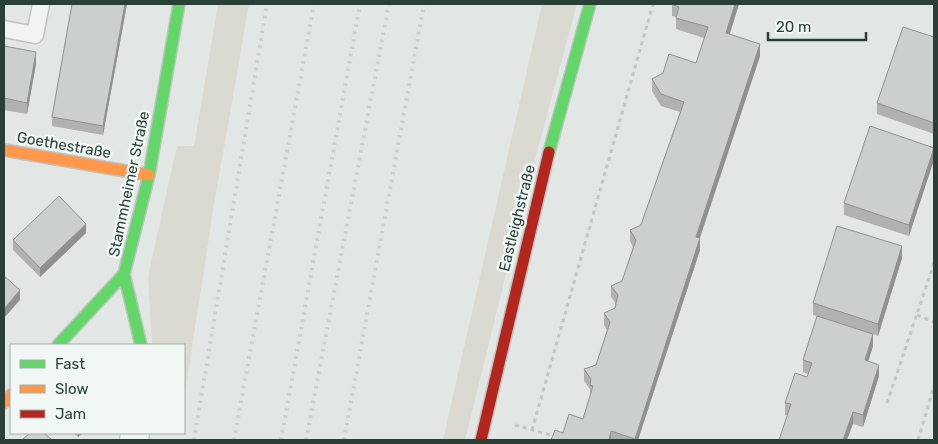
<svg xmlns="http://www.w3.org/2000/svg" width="938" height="444" font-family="Rubik,sans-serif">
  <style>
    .green { fill: #dad9d2 }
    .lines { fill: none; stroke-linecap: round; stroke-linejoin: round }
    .lane-casing { stroke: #bfc3c2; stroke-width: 19 }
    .street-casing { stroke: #bfc3c2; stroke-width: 30 }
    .fast-casing { stroke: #bfc3c2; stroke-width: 14 }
    .slow-casing { stroke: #bfc3c2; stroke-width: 14 }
    .jam-casing { stroke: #bfc3c2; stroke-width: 14 }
    .path { stroke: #c2c7c6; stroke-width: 3; stroke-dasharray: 4 4; stroke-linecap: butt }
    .lane { stroke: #f1f4f3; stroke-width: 16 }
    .street { stroke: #f1f4f3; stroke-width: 28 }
    .fast { stroke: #63d668; stroke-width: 11 }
    .slow { stroke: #ff974d; stroke-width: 11 }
    .jam { stroke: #b3261e; stroke-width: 11 }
    .rail { stroke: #cbcfcd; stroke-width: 4; stroke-dasharray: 2.5 5; stroke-linecap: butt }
    .wall { fill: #afb2b0 }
    .shaded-wall { fill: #8e9190 }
    .building { fill: #cbcfcd; stroke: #8e9190 }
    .labels { text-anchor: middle; stroke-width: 5; stroke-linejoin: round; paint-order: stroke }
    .street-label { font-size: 15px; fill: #294038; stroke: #f0f7f4 }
  </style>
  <rect width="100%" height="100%" fill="#e2e7e5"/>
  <path class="green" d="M218,4H249L214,205L184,399V345H152L148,277L177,146H194Z
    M542,4H577L528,185L465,440H443Z"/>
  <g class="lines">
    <g class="lane-casing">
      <path id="lane" d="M4,29L35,35L41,4"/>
    </g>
    <g class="street-casing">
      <path id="street" d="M134,440L135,433"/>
    </g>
    <g class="fast-casing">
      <path id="fast" d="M549,152L590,4
        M124,274L141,345
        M58,345L124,274L149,175L179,4"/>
    </g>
    <g class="slow-casing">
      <path id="slow" d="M4,150L149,175
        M4,403L11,395"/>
    </g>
    <g class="jam-casing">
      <path id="jam" d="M481,440L549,152"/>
    </g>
    <path class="path" d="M917,315L934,322
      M887,403L934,263
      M515,425L557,437
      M532,430L653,4
      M918,440L934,386"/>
    <use href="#lane" class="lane"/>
    <use href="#street" class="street"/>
    <use href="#fast" class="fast"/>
    <use href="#slow" class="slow"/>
    <use href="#jam" class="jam"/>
    <path class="rail" d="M194,440L267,4
      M234,440L314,4
      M281,440L360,4
      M306,440L389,4
      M344,440L424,4"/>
  </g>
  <path class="wall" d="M72,4H127L103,135L52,126V117Z
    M672,4H739L730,34L760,56L700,238V250L638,440H551L583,419L590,397V389L584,381V369L596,365L607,330L604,325V313L615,308L616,304L611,297V286L622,281L633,247L630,241V230L641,225L680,112L661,106L652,91V79L696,63L704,38L676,29V17L672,16Z
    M934,37V134L877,114V103Z
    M4,46L36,64L27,114L4,110Z
    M934,148L909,236L844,215V203Z
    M86,233L40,277L13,250V240Z
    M902,258L878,336L873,334V346L868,361L879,376L863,427L853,424L785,415V403L807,377L808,374L803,372V360L817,316L813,315V303Z
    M73,433H83L78,437Z"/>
  <path class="shaded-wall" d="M125,4H127L103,135V126Z
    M735,4H739L726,45V33Z
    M760,44V56L696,249V237Z
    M36,52V64L27,114V103Z
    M934,149V160L909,236V225Z
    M86,224V233L40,277V268Z
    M700,238V250L638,440H635Z
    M902,246V258L878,336V324Z
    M20,290V300L4,318V309Z
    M873,334V346L865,372V360Z
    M879,365V376L863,427V415Z
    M853,412V424L847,440H843Z
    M611,431V440H609Z
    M78,433H83L78,437Z"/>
  <path class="building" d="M72,4H125L103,126L52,117Z
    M672,4H735L726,33L760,44L696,237L700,238L635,439L611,431L609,440H551L555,430L563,433L569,414L583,419L593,386L590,385L591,379L584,369L596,365L610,322L604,313L615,308L618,295L611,286L622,281L636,240L630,230L641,225L643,219L684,102L661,94L652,79L663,73L669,54L696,63L708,27L676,18L679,7Z
    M903,27L934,37V123L877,103Z
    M4,46L36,52L27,103L4,98Z
    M870,126L934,148L909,225L844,203Z
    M59,196L86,224L40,268L13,240Z
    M837,226L902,246L878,324L813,303Z
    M4,276L20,290L4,309Z
    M817,316L873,334L865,360L879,365L863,415L853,412L843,440H779L791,404L785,403L795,373L807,377L812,363L803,360Z
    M30,433H44L52,440H22Z"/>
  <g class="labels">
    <g class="street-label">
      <text transform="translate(64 145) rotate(10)" y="5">Goethestraße</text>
      <text transform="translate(129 184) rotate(-78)" y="5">Stammheimer Straße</text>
      <text transform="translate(517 218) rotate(-76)" y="5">Eastleighstraße</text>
    </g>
  </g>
  <rect width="938" height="444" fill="none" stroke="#294038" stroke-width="10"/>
  <rect x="10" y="344" width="175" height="90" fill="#f0f7f4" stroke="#a0aea9"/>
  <rect x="20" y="360" width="25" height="8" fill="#63d668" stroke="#a0aea9"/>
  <text x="55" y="369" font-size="15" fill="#294038">Fast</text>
  <rect x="20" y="385" width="25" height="8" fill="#ff974d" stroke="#a0aea9"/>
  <text x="55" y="394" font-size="15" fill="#294038">Slow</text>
  <rect x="20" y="410" width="25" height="8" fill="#b3261e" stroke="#a0aea9"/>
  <text x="55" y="419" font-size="15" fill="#294038">Jam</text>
  <path d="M768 32v8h98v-8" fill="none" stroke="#294038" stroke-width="2.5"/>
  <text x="776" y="32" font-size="15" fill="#294038" stroke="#f0f7f4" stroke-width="4" paint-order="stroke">20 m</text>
</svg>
